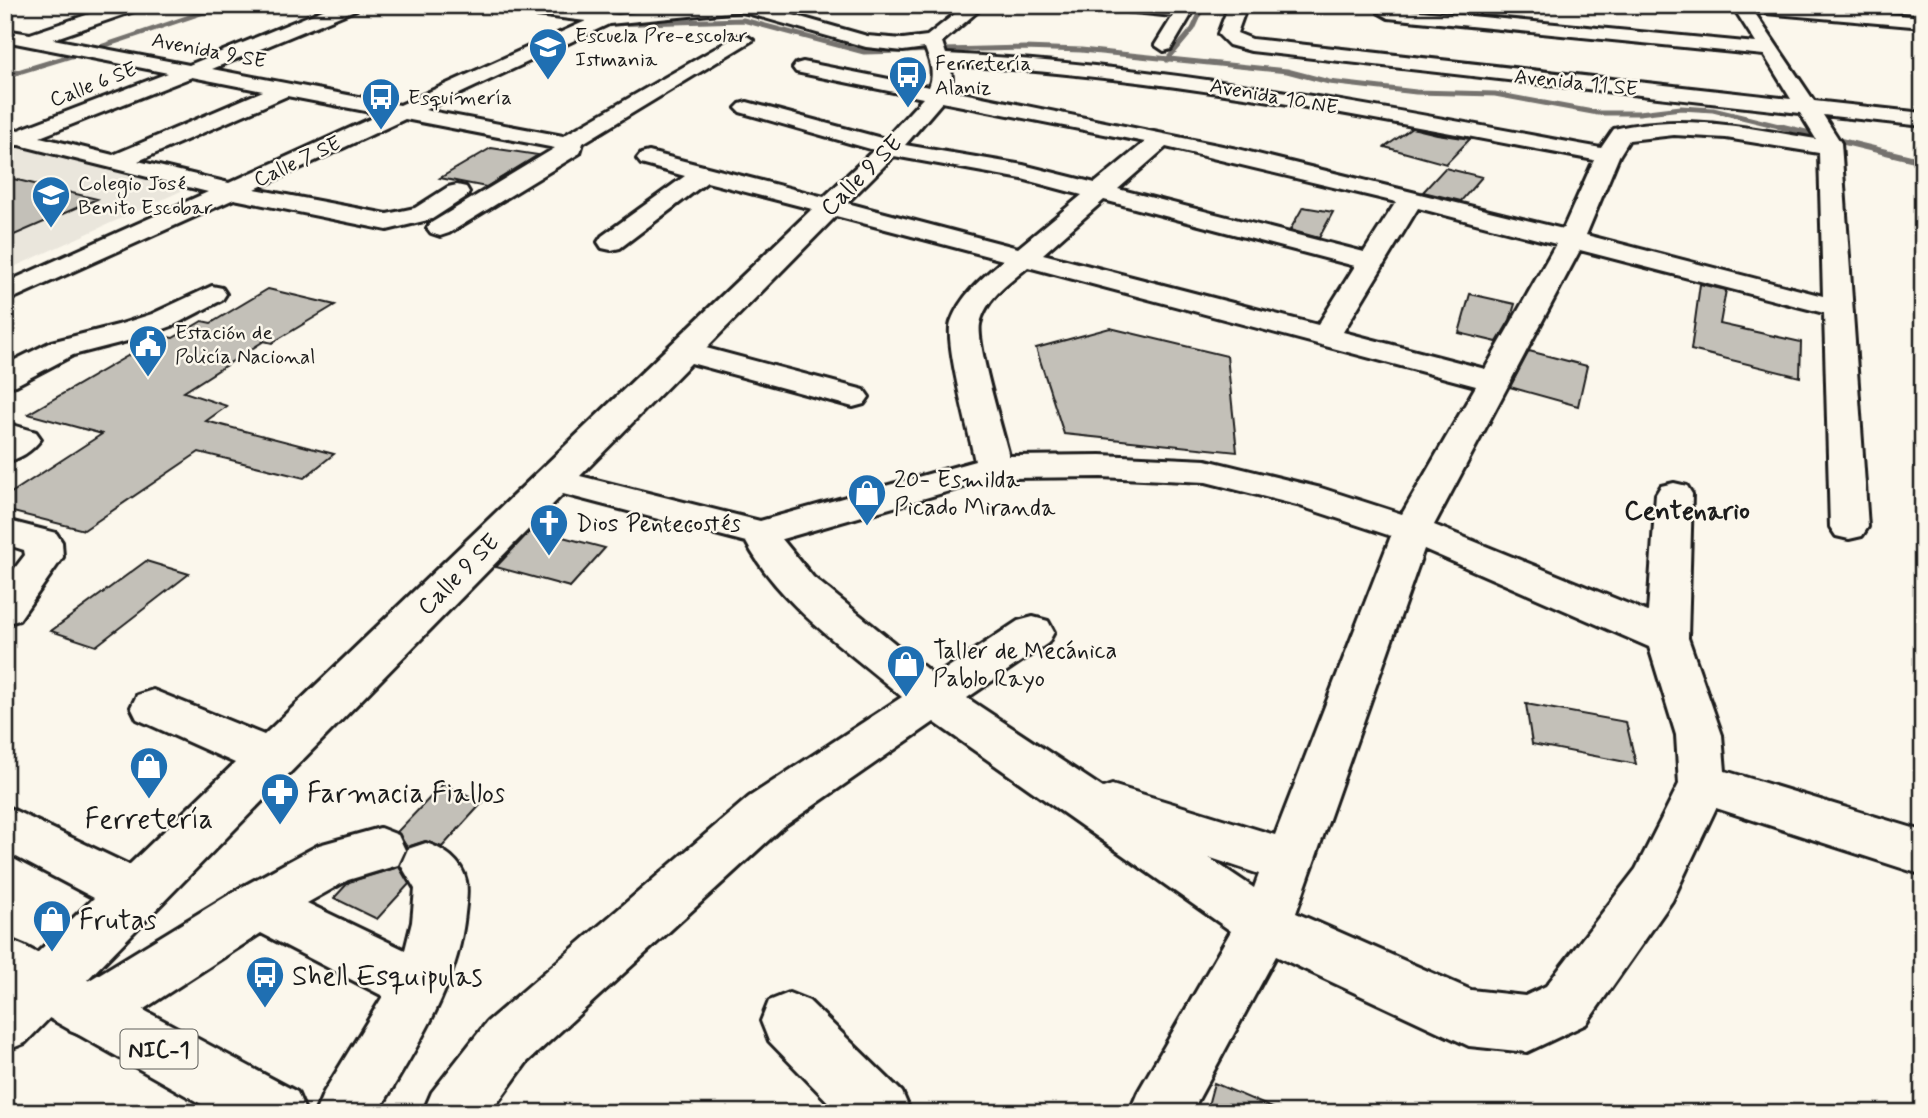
<svg xmlns="http://www.w3.org/2000/svg" width="1928" height="1118" font-family="Mynerve,sans-serif">
  <style>
    .built { fill: #eae6dc }
    .lines { fill: none; stroke-linecap: round; stroke-linejoin: round }
    .stream-far1 { stroke: #74726e; stroke-width: 5 }
    .stream { stroke: #74726e; stroke-width: 6 }
    .building { fill: #c3c0b8; stroke: #1c1c1c; stroke-width: 2 }
    .minor-casing { stroke: #1c1c1c; stroke-width: 6 }
    .highway-casing { stroke: #1c1c1c; stroke-width: 6 }
    .minor { fill: #fbf7ec; fill-rule: evenodd }
    .highway { fill: #fbf7ec; fill-rule: evenodd }
    .labels { text-anchor: middle; stroke-width: 5; stroke-linejoin: round; paint-order: stroke }
    .far-poi-label { font-size: 21px; fill: #1c1c1c; stroke: #fbf7ec; text-anchor: start }
    .far-street-label { font-size: 21px; fill: #1c1c1c; stroke: #fbf7ec }
    .shield { fill: #fbf7ec; stroke: #5f5e5a; stroke-width: 2 }
    .shield-label { font-size: 23px; font-weight: bold; fill: #1c1c1c }
    .street-label { font-size: 24px; fill: #1c1c1c; stroke: #fbf7ec }
    .poi-label { font-size: 24px; fill: #1c1c1c; stroke: #fbf7ec; text-anchor: start }
    .neighbourhood-label { font-size: 26px; font-weight: bold; fill: #1c1c1c; stroke: #fbf7ec }
    .near-poi-label { font-size: 28px; fill: #1c1c1c; stroke: #fbf7ec; text-anchor: start }
  </style>
  <rect width="100%" height="100%" fill="#fbf7ec"/>
  <filter id="ink" filterUnits="userSpaceOnUse"><feTurbulence type="fractalNoise" baseFrequency=".0143" numOctaves="2"/><feDisplacementMap in="SourceGraphic" scale="14" xChannelSelector="R" yChannelSelector="G"/><feConvolveMatrix kernelMatrix="1 2 1 2 8 2 1 2 1" color-interpolation-filters="sRGB"/></filter>
  <g filter="url(#ink)">
    <path class="built" d="M13,147L190,187L5,271V150Z"/>
    <g class="lines">
      <path class="stream-far1" d="M457,5L609,24L743,20L864,52L1024,48L1081,50L1287,71L1329,82L1416,92L1495,94L1598,113H1639L1681,108L1713,110L1787,128
        M100,47L225,5
        M1167,60L1193,29L1204,5
        M5,76L74,55"/>
      <path class="stream" d="M1779,126L1923,161"/>
    </g>
    <path class="building" d="M1412,128L1437,134L1470,139L1446,164L1385,147Z
      M491,148L538,155L486,187L440,178Z
      M1445,168L1482,177L1461,201L1423,192Z
      M5,177L97,199L5,239Z
      M1303,207L1333,212L1319,238L1290,230Z
      M1700,284L1726,290L1720,324L1801,342L1800,377L1691,350Z
      M268,289L335,305L272,343L264,341L184,392L227,406L206,421L334,454L304,478L199,452L84,530L5,510V497L102,434L28,414L162,336L173,338L202,321L211,323Z
      M1470,294L1515,304L1510,320L1497,342L1459,333Z
      M1110,328L1227,356L1237,452L1064,434L1036,348Z
      M1529,351L1587,366L1578,406L1510,387Z
      M532,529L605,548L570,587L496,567Z
      M146,561L189,574L96,646L51,631Z
      M1526,704L1626,722L1636,764L1532,744Z
      M443,784L483,802L442,847L425,841L407,847L397,832Z
      M399,867L409,884L377,919L334,898L349,882Z
      M1214,1083L1284,1113H1206Z"/>
    <g class="lines">
      <g class="minor-casing">
        <path id="minor" d="M5,5H18L5,12Z
          M116,5H142L140,9L53,39L189,65L335,5H359L357,9L212,69L400,105L586,21L496,10L488,5H541L618,15L702,5H758L867,36L903,39L927,36L966,5H985L942,42L946,54C1168,65 1384,108 1601,148L1614,129C1681,113 1750,128 1816,139L1800,113L1251,51L1229,45L1218,34L1229,5H1247L1237,33L1252,39L1791,99L1764,55L1388,18L1379,13L1388,8L1756,43L1735,10L1729,5H1797L1923,17V27L1754,12L1814,101L1923,113V126L1823,115L1841,143L1868,527L1862,536L1849,539L1836,536L1830,527L1824,313L1580,250L1434,525L1648,612L1656,494L1661,486L1674,483L1687,486L1692,494L1688,638L1722,735L1725,771L1923,831V875L1716,808L1672,901L1586,1024L1527,1052L1469,1046L1276,956L1191,1113H1129L1138,1092L1231,931L934,722L783,827L527,1062L490,1113H423L432,1092L487,1022L749,797L902,697C848,650 780,606 746,542L563,494L83,984L240,888L319,845L380,828L398,835L405,850L398,865L348,880L307,903L405,950L412,922L415,889L401,865L408,849L426,843C444,849 462,861 466,881C468,891 466,904 465,913C458,988 414,1050 378,1113H315L324,1092L383,996L261,933L110,1031L90,1039L70,1031L62,1011L67,1000L25,1043L5,1051V984L94,898L5,851V806L129,865L235,763L137,719L131,707L137,695L153,690L264,735L812,209L707,182L620,248L611,250L602,248L598,242L602,236L685,176L641,164L637,159L641,154L649,152L824,197L874,150L740,112L736,108L740,104L747,102L885,139L923,98L796,72L793,68L796,64L803,62L929,87C935,73 930,61 925,48L903,51L866,47L740,11L609,24L425,110L563,136L737,36L744,34L753,40L583,143L580,153L449,233L440,236L431,233L427,228L431,223L555,148L405,119L255,189L387,214L415,208L448,187L457,185L466,187L469,192L466,197L432,219L387,230L234,199L5,302V283L208,192L19,145H5V128L16,131L168,73L5,41V30L30,34ZM951,65C1168,76 1380,120 1594,160L1563,229L1237,149L948,90L952,80ZM192,77L263,91L113,155L40,137ZM287,96L381,114L229,183L138,161ZM942,102L1145,142L1095,183L1023,165L905,145ZM1674,135L1726,138L1819,153L1823,296L1586,235L1619,156L1629,140ZM1166,147L1396,202L1364,252L1118,189ZM894,156L1022,179L1082,195L1018,248L847,203ZM1104,200L1355,266L1318,325L1043,254ZM1418,208L1556,244L1485,369L1343,332ZM836,216L1003,260C982,278 961,295 951,322C944,342 970,435 975,461L760,521L580,476L691,363L853,407L864,404L869,397L864,390L706,348ZM1028,267L1476,386L1402,514L1321,488L1206,460L1101,455L1009,456C1003,431 976,344 980,324C985,299 1010,282 1028,267ZM1101,477L1206,482L1297,505L1391,536L1275,835L1112,785L1103,788L967,698L1048,643L1054,632L1048,621L1033,617L1018,621L935,676L813,577L782,539L995,478ZM1424,549L1649,647L1676,735L1679,784L1636,869L1546,986L1525,996L1471,990L1296,913ZM1208,857L1259,874L1254,888Z
          M1107,5H1197L1171,49L1164,51L1155,45L1173,16L1115,10Z
          M212,286L222,288L226,294L222,300L172,326L139,338L73,355L16,385L5,387V365L51,342L118,325L152,314Z
          M5,423L36,432L41,439C32,451 20,459 5,462Z
          M5,520L56,533L62,542L63,557L19,620L5,624V581L25,555L24,550L5,544Z
          M789,993L809,1001L902,1092L911,1113H839L769,1041L761,1021L769,1001Z"/>
      </g>
      <g class="highway-casing">
        <path id="highway" d="M5,938L24,946L297,1092L306,1113H217L5,993Z"/>
      </g>
      <use href="#minor" class="minor"/>
      <use href="#highway" class="highway"/>
    </g>
  </g>
  <defs>
    <g id="school-pin" transform="scale(2.0125)"><path d="M0 17L-7.5 6A9.5 9.5 0 1 1 7.5 6Z" fill="#1f6fb2" stroke="#fbf7ec"/><path d="M0-5L7-2L0 1L-7-2ZM-4 1L0 2.5L4 1V4Q0 6-4 4Z" fill="#fff"/></g>
    <g id="bus-pin" transform="scale(2.0125)"><path d="M0 17L-7.5 6A9.5 9.5 0 1 1 7.5 6Z" fill="#1f6fb2" stroke="#fbf7ec"/><path d="M-5-6H5V4H4V6H2V4H-2V6H-4V4H-5ZM-3.5-4V0h7V-4ZM-3.5 1.2v1.5H-2V1.2ZM2 1.2v1.5H3.5V1.2Z" fill="#fff"/></g>
    <g id="university-pin" transform="scale(2.0125)"><path d="M0 17L-7.5 6A9.5 9.5 0 1 1 7.5 6Z" fill="#1f6fb2" stroke="#fbf7ec"/><path d="M0-5L7-2L0 1L-7-2ZM-4 1L0 2.5L4 1V4Q0 6-4 4Z" fill="#fff"/></g>
    <g id="civic-pin" transform="scale(2.0125)"><path d="M0 17L-7.5 6A9.5 9.5 0 1 1 7.5 6Z" fill="#1f6fb2" stroke="#fbf7ec"/><path d="M-.6-6.5H3V-4.5H.6V-3L4-1V1h2V6H-6V1h2V-1L-.6-3ZM-1.2 2.5V6h2.4V2.5Z" fill="#fff"/></g>
    <g id="shop-pin" transform="scale(2.0125)"><path d="M0 17L-7.5 6A9.5 9.5 0 1 1 7.5 6Z" fill="#1f6fb2" stroke="#fbf7ec"/><path d="M-5-2.5h2.3a2.7 3.5 0 0 1 5.4 0H5L5.5 6h-11ZM-1.5-2.5h3a1.5 2.3 0 0 0-3 0Z" fill="#fff"/></g>
    <g id="church-pin" transform="scale(2.0125)"><path d="M0 17L-7.5 6A9.5 9.5 0 1 1 7.5 6Z" fill="#1f6fb2" stroke="#fbf7ec"/><path d="M-1.2-6h2.4v3.5h3.3v2.4h-3.3V6h-2.4V-.1h-3.3v-2.4h3.3Z" fill="#fff"/></g>
    <g id="pharmacy-pin" transform="scale(2.0125)"><path d="M0 17L-7.5 6A9.5 9.5 0 1 1 7.5 6Z" fill="#1f6fb2" stroke="#fbf7ec"/><path d="M-2-6h4v4h4v4h-4v4h-4v-4h-4v-4h4Z" fill="#fff"/></g>
  </defs>
  <g fill-rule="evenodd">
    <use href="#school-pin" x="548" y="47"/>
    <use href="#bus-pin" x="908" y="75"/>
    <use href="#bus-pin" x="381" y="97"/>
    <use href="#university-pin" x="51" y="195"/>
    <use href="#civic-pin" x="148" y="344"/>
    <use href="#shop-pin" x="867" y="493"/>
    <use href="#church-pin" x="549" y="523"/>
    <use href="#shop-pin" x="906" y="664"/>
    <use href="#shop-pin" x="149" y="766"/>
    <use href="#pharmacy-pin" x="280" y="792"/>
    <use href="#shop-pin" x="52" y="919"/>
    <use href="#bus-pin" x="265" y="975"/>
  </g>
  <g class="labels">
    <g class="far-poi-label">
      <text x="575" y="42">Escuela Pre-escolar<tspan x="575" dy="24">Istmania</tspan></text>
      <text x="935" y="70">Ferretería<tspan x="935" dy="24">Alaniz</tspan></text>
      <text x="408" y="104">Esquimería</text>
      <text x="78" y="190">Colegio José<tspan x="78" dy="24">Benito Escobar</tspan></text>
      <text x="175" y="339">Estación de<tspan x="175" dy="24">Policía Nacional</tspan></text>
    </g>
    <g class="far-street-label">
      <text transform="translate(209 50) rotate(11)" y="7">Avenida 9 SE</text>
      <text transform="translate(1576 82) rotate(6)" y="7">Avenida 11 SE</text>
      <text transform="translate(93 84) rotate(-21)" y="7">Calle 6 SE</text>
      <text transform="translate(1274 96) rotate(10)" y="7">Avenida 10 NE</text>
      <text transform="translate(297 161) rotate(-25)" y="7">Calle 7 SE</text>
    </g>
    <rect class="shield" x="120.5" y="1029.5" width="77" height="39" rx="5"/>
    <g class="shield-label">
      <text x="159" y="1057">NIC-1</text>
    </g>
    <g class="street-label">
      <text transform="translate(861 175) rotate(-45)" y="8">Calle 9 SE</text>
      <text transform="translate(458 574) rotate(-45)" y="8">Calle 9 SE</text>
    </g>
    <g class="poi-label">
      <text x="894" y="487">20- Esmilda<tspan x="894" dy="28">Picado Miranda</tspan></text>
      <text x="576" y="531">Dios Pentecostés</text>
      <text x="933" y="658">Taller de Mecánica<tspan x="933" dy="28">Pablo Rayo</tspan></text>
    </g>
    <g class="neighbourhood-label">
      <text x="1687" y="519">Centenario</text>
    </g>
    <g class="near-poi-label">
      <text x="307" y="802">Farmacia Fiallos</text>
      <text x="149" y="828" text-anchor="middle">Ferretería</text>
      <text x="79" y="929">Frutas</text>
      <text x="292" y="985">Shell Esquipulas</text>
    </g>
  </g>
  <rect width="1928" height="1118" fill="none" stroke="#fbf7ec" stroke-width="28"/>
  <rect x="14" y="14" width="1900" height="1090" fill="none" stroke="#1c1c1c" stroke-width="2.5" filter="url(#ink)"/>
</svg>
